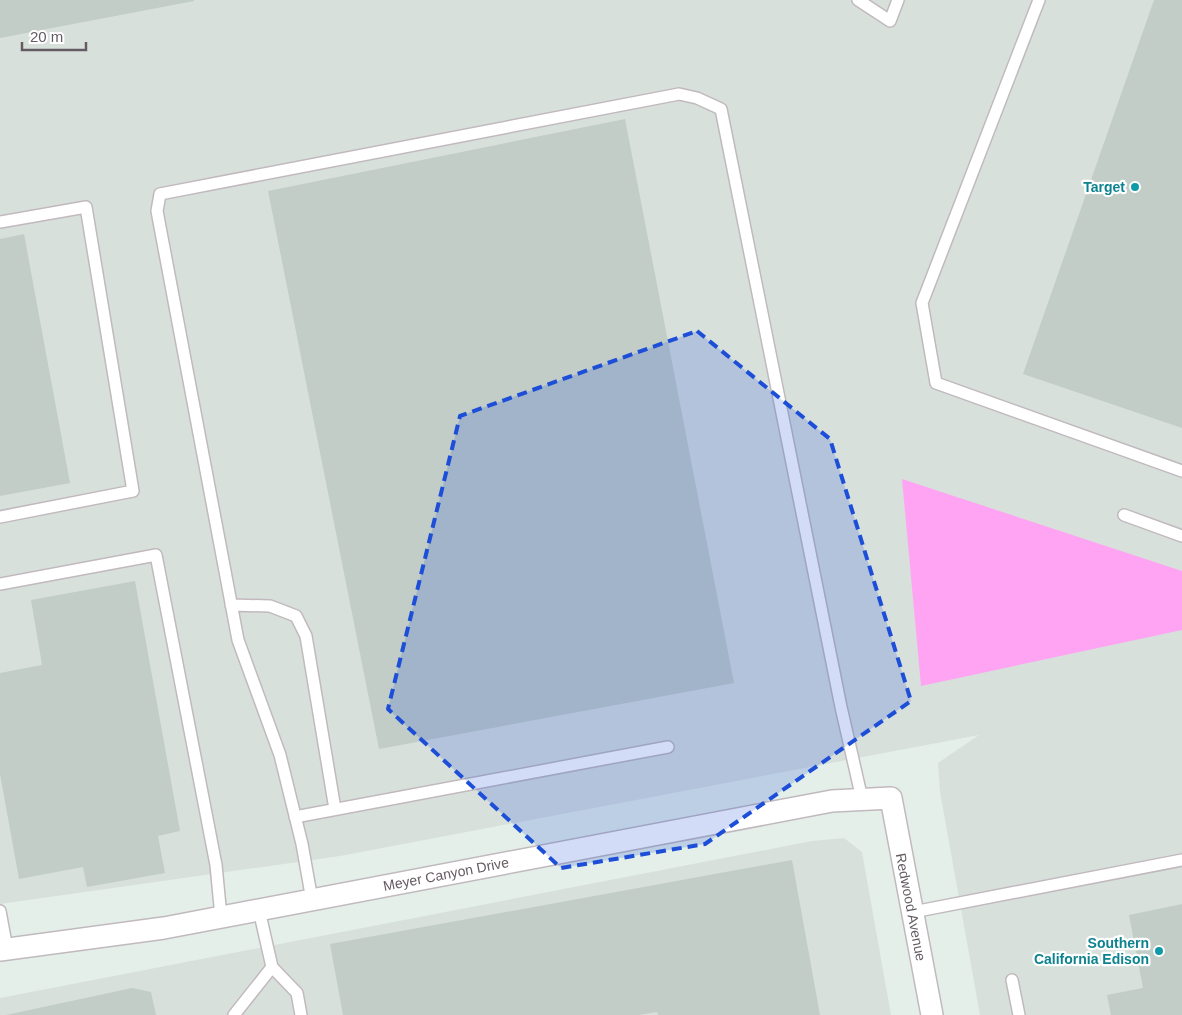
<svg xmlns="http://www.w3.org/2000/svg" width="1182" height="1015" font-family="Arial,sans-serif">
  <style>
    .industrial { fill: #d8e0dc }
    .water { fill: #ffa4f3 }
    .building { fill: #c2cdc7 }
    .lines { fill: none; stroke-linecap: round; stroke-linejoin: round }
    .lane-casing { stroke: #c1b9be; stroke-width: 14 }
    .street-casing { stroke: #c1b9be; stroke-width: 24 }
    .lane { stroke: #fff; stroke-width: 11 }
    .street { stroke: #fff; stroke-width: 21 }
    .marked { fill: #1d4ed8; fill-opacity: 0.2; stroke: #1d4ed8; stroke-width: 4; stroke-dasharray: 10 6; stroke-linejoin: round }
    .culture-dot { fill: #0f9aa8; stroke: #fff; stroke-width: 2 }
    .labels { text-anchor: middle; stroke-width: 4.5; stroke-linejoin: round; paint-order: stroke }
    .culture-label { font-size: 14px; font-weight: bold; fill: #0d838f; stroke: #fff; text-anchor: end }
    .street-label { font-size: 14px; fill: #655c63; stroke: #fff }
  </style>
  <rect width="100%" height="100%" fill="#e4efe9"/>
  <path class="industrial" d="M0,0H1182V1015H980L940,792L938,763L979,735L340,856L0,904Z
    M844,838L862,852L891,1015H0V998L812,841Z"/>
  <path class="water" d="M902,479L1182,571V630L921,686Z"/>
  <path class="building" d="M0,0H194V1L0,38Z
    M1154,0H1182V428L1023,374Z
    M625,119L734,683L379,749L268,191Z
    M24,234L70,483L0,496V239Z
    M135,581L180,831L158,836L165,873L87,887L83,867L19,879L0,774V673L42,665L31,600Z
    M792,860L820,1015H658L657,1012L639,1015H343L330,944Z
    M1182,904V1015H1111L1107,995L1143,988L1129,915Z
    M132,988L151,992L156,1015H6Z"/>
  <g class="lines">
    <g class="lane-casing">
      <path id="lane" d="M858,0L890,21L898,0
        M1039,0L922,303L936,383L1182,471
        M0,222L86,207L133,491L0,517
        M1124,515L1182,536
        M0,584L156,555L216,865L221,917
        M231,605L270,606L296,616L306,636L335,809
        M295,817L668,747
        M312,900L302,844L280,755L238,640L157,211L160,194L679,94L697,98L721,109L841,707L862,799
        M259,910L272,967L297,993L301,1015
        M0,911L7,949
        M913,912L1182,860
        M1012,980L1019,1015
        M234,1015L272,967"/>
    </g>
    <g class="street-casing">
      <path id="street" d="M0,950L164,928L832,801L891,798L932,1015"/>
    </g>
    <use href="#lane" class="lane"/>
    <use href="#street" class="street"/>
  </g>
  <path class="marked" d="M697,331L830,439L911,701L705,844L561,868L388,709L460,416Z"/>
  <g class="culture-dot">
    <circle cx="1135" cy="187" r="5"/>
    <circle cx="1159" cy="951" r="5"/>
  </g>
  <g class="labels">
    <g class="culture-label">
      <text x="1125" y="192">Target</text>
      <text x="1149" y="948">Southern<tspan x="1149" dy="16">California Edison</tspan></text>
    </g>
    <g class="street-label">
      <text transform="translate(446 874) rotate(-11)" y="5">Meyer Canyon Drive</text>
      <text transform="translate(911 907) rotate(79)" y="5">Redwood Avenue</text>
    </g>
  </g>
  <path d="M22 42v8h64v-8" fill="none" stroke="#655c63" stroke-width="2.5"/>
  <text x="30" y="42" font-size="15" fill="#655c63" stroke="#ffffff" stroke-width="4" paint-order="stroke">20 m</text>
</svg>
